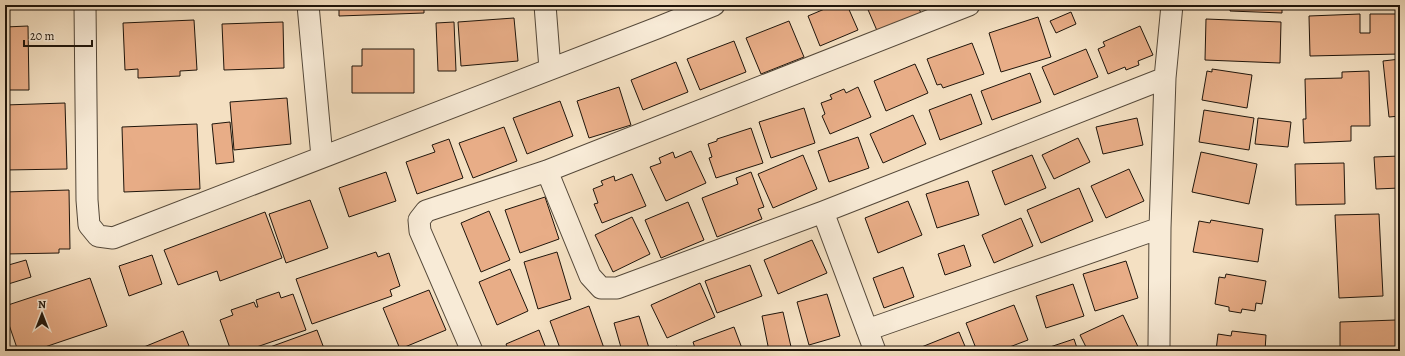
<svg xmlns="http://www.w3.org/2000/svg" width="1405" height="356" font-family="Alegreya,serif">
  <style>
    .building { fill: #e8ad87; stroke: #1f150b }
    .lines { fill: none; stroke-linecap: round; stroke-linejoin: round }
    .minor-casing { stroke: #544839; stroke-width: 23 }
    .minor { stroke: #f8ebd7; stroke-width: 21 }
  </style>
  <rect width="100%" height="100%" fill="#f4e0c2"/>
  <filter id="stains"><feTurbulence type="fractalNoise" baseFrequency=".005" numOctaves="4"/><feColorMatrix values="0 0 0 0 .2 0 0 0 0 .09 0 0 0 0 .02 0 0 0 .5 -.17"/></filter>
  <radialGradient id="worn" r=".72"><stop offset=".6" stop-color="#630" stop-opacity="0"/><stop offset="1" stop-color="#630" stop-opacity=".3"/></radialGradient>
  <path class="building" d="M339,5H424V13L339,16Z
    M834,5H847L858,30L820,46L808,16Z
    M866,5H917L921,13L878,33Z
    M1231,5H1282V13L1230,11Z
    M1353,5H1379V8L1353,9Z
    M1394,5H1400V8H1394Z
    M1071,12L1076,24L1056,33L1050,21Z
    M1360,14V33H1370V14H1400V54L1310,56L1309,16Z
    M1038,17L1051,57L1001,72L989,33Z
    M514,18L518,61L461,66L458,22Z
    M1206,19L1281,22L1280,63L1205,60Z
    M194,20L197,70L180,71V76L138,78V69L125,70L123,23Z
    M789,21L804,57L761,74L746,38Z
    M283,22L284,68L224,70L222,24Z
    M454,22L456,71H438L436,23Z
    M28,26L29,90H5V27Z
    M1140,26L1153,55L1138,61L1139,65L1126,70L1125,67L1108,74L1098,49L1105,46L1103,42Z
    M734,41L746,72L700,90L687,59Z
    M972,43L984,74L943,88L941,84L937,85L927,59Z
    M362,49H414V93H352V66H362Z
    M1086,49L1098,77L1054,95L1042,67Z
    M1400,59V116L1389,117L1383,61Z
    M676,62L688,92L643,110L631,80Z
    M915,64L928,93L886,111L874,81Z
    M1212,69L1252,75L1247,108L1202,100L1207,71L1212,72Z
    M1369,71L1370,126H1351V141L1304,143L1303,119H1306L1305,79L1342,78V72Z
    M1030,73L1041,102L992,120L981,91Z
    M619,87L631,125L589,138L577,101Z
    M858,87L871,117L830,134L822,116L825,114L821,103L832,99L830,95L844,89L846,93Z
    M971,94L982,124L940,140L929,110Z
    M287,98L291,144L234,150L230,102Z
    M560,101L573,136L527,154L513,118Z
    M65,103L67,169L5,170V105Z
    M804,108L815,143L771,158L759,122Z
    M1204,110L1254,118L1249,150L1199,142Z
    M913,115L926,144L883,163L870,134Z
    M1137,118L1143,145L1103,154L1096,127Z
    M1258,118L1291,122L1288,147L1255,144Z
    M230,122L234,162L216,164L212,124Z
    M197,124L200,189L124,192L122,127Z
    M504,127L517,161L473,178L459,143Z
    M751,128L763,163L716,178L709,158L712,157L708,144L717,141V139Z
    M858,137L869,168L829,182L818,151Z
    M1078,138L1090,162L1054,179L1042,155Z
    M449,139L463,178L417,194L406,162L435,152L432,145Z
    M691,151L706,183L666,201L650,167L661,163L659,158L673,152L675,158Z
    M1201,152L1257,164L1249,204L1192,192Z
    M803,155L817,189L773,208L758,174Z
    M1032,155L1046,188L1005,205L992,171Z
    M1400,156V188L1376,189L1374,157Z
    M1344,163L1345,204L1296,205L1295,164Z
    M1129,169L1144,201L1106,218L1091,186Z
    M386,172L396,201L349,217L339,188Z
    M751,172L764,207L758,209L762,219L717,237L702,198L738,184L736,178Z
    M632,174L646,206L602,223L594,204L598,203L593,189L603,185L601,181L614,176L615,181Z
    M968,181L979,215L937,228L926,194Z
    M1079,188L1093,221L1041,243L1027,210Z
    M69,190L70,249H59V253L5,254V192Z
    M545,197L559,239L520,253L505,210Z
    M310,200L328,248L286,263L269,214Z
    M908,201L922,235L878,253L865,218Z
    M688,202L704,240L661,258L645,220Z
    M489,211L510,260L481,272L461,223Z
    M265,212L282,258L220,281L217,271L178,285L164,250Z
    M1379,214L1383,296L1339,298L1335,215Z
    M632,217L650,254L613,272L595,235Z
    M1021,218L1033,246L994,263L982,235Z
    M1211,220L1263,229L1258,262L1193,252L1199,221L1210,223Z
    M812,240L827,273L778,294L764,260Z
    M964,245L971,266L945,275L938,254Z
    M376,252L378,257L389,253L400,286L390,290L392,296L312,324L296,279Z
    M557,252L571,299L538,309L524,262Z
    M152,255L162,284L129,296L119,266Z
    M26,260L31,277L5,285V266Z
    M1126,261L1138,298L1095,311L1083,274Z
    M750,265L762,296L717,313L705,281Z
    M903,267L914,297L884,308L873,278Z
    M510,269L528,311L497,325L479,282Z
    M1226,274L1266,281L1262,304L1256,303L1255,311L1242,309L1241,313L1229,311V307L1215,304L1219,277L1225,278Z
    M90,278L107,326L33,351H18L5,313V306Z
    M700,283L715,317L667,338L651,305Z
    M1073,284L1084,316L1046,328L1036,296Z
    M429,290L446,330L400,349L383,308Z
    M279,292L281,298L293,294L306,330L245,351H231L220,320L233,315L231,310L254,302L256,307H258L256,300Z
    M827,294L840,336L809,345L797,302Z
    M1014,305L1028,340L999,351H977L966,323Z
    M589,306L605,351H561L550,321Z
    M783,312L792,351H769L762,316Z
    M1123,315L1140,351H1088L1080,335Z
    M639,316L649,348L639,351H622L614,323Z
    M1396,320L1397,351H1336V347H1340V322Z
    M734,327L743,351H696L693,342Z
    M317,330L325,351H259Z
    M539,330L547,351H509L506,344Z
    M183,331L191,351H140L139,349Z
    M1232,331L1266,335L1265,351H1216L1218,334L1231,336Z
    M959,332L967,351L914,350Z
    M1074,339L1078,351H1038Z
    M677,346L679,351H663Z"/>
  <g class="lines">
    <g class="minor-casing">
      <path id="minor" d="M85,5L87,200L89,225L98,236L113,238L657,28L714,5
        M308,5L322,157
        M545,5L550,69
        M1165,78L1172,5
        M547,171L590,276L601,288H617L823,212L1165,78L1160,228L1159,346L1158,351
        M823,212L875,351
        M867,330L1160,228
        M472,351L420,231L419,220L426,211L547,171L969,5"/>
    </g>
    <use href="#minor" class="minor"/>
  </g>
  <rect width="1405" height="356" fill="none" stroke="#f4e0c2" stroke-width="20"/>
  <rect x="6" y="6" width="1393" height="344" fill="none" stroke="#1f150b" stroke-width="2"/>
  <rect x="10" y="10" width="1385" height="336" fill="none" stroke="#1f150b"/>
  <g transform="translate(42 314)" stroke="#f8ebd7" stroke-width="3" paint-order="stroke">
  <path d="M0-3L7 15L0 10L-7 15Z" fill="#1f150b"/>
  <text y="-6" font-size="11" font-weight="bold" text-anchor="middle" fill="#1f150b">N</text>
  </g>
  <path d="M24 40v6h68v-6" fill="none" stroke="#1f150b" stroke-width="2"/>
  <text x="30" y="40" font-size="12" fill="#1f150b" stroke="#f8ebd7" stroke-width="3" paint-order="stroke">20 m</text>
  <rect width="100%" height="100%" filter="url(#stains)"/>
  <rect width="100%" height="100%" fill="url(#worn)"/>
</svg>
